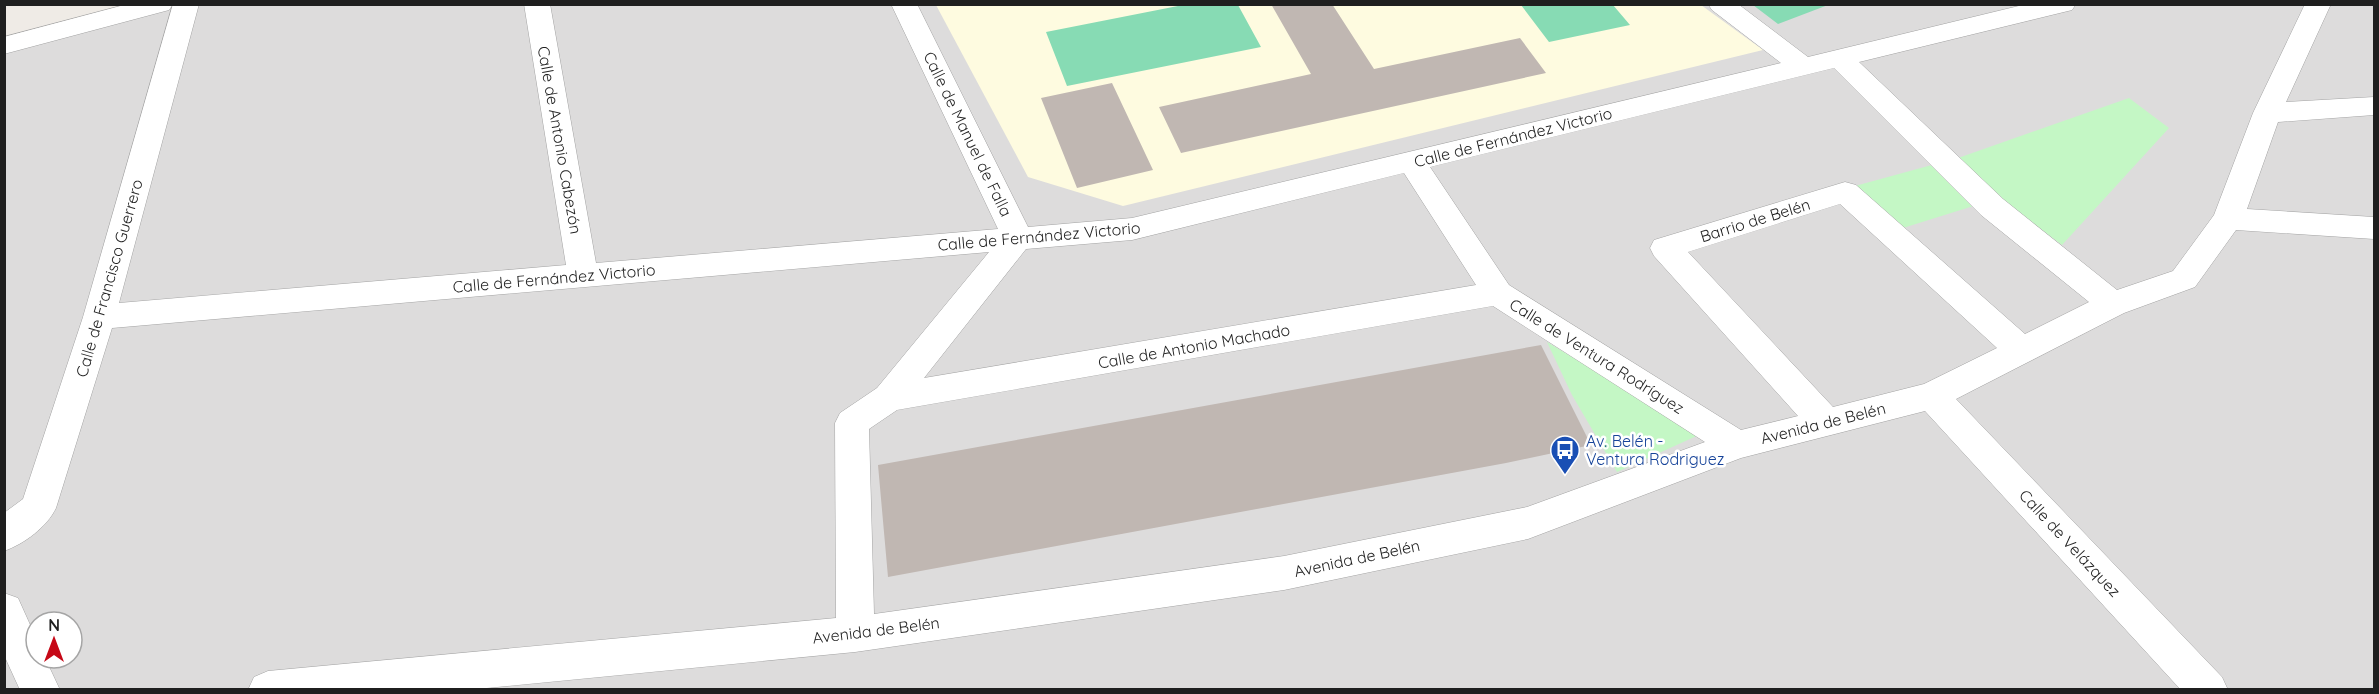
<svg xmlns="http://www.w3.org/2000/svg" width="2379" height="694" font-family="Quicksand,sans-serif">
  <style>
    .residential { fill: #dddcdc; fill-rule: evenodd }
    .education { fill: #fefbe0 }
    .park { fill: #c4f7c5 }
    .pitch { fill: #87dbb4 }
    .building { fill: #c0b7b2 }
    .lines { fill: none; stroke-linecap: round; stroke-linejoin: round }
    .street-casing { stroke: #a3a3a3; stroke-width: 1 }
    .street { fill: #fff; fill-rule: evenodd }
    .labels { text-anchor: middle; stroke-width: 5; stroke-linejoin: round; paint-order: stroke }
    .street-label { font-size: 16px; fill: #1f1f1f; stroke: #fff }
    .transit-label { font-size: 16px; fill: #164399; stroke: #fff; text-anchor: start }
  </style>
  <rect width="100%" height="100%" fill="#efebe6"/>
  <path class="residential" d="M140,4L2374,5V689H5L4,37ZM36,622H72V658H36Z"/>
  <path class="education" d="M936,5H1701L1763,50L1123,206L1028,177Z"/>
  <path class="park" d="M2129,98L2169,128L2062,245L1999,198L1903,228L1855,186L1961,157Z
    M1547,342L1701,434L1617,472L1572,395Z"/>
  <path class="pitch" d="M1188,4L1238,5L1261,47L1067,86L1046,32Z
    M1521,5H1613L1630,25L1549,42Z
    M1753,5H1828L1778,24Z"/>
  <path class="building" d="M1271,4H1332L1374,69L1520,38L1546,73L1181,153L1159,107L1311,74Z
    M1112,83L1153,170L1077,188L1041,98Z
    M1541,345L1591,445L1506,463L888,577L878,465Z"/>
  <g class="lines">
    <g class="street-casing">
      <path id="street" d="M128,4H173L169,10L4,54V37Z
        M173,4H199L119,303L566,265L524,4H550L596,263L998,229L891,4H917L1028,227L1132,218L1781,63L1712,10L1708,4H1738L1808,57L2027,4H2076L2072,10L1859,62L2003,199L2117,290L2173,271L2214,215L2253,113L2305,4H2331L2286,102L2374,97V115L2278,122L2247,209L2374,217V239L2236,230L2195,287L2124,313L1956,399L2222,677L2228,690H2181L1925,411L1741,458L1528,539L1284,590L855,652L466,690H248L254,677L268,671L836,618L835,423L840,413L877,388L989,252L112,328L56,508C47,527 24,544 4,551V513L23,499L83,317ZM1834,68L1981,215L2089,302L2025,334L1856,185L1845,182L1654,240L1650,248L1654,256L1798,416L1741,430L1509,285L1430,167ZM1404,173L1476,285L924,378L1026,249L1132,240ZM1840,204L1997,348L1924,384L1833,407L1688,252ZM1493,306L1705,442L1527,507L1284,556L874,614L869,429L897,410Z
        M4,593L18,598L36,638V658H45L60,690H20L4,655Z"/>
    </g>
    <use href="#street" class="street"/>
  </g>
  <defs>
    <g id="bus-pin" transform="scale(1.5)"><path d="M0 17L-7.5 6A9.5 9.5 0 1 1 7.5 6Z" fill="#1a4fb4" stroke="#fff"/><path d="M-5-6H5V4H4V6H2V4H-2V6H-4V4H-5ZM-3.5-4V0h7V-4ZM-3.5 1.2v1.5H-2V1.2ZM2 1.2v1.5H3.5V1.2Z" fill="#fff"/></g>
  </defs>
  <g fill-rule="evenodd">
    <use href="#bus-pin" x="1565" y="450"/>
  </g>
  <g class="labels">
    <g class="street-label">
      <text transform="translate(968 134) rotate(64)" y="6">Calle de Manuel de Falla</text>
      <text transform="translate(1513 137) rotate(-14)" y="6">Calle de Fernández Victorio</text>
      <text transform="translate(560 140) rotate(80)" y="6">Calle de Antonio Cabezón</text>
      <text transform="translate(1755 220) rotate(-17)" y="6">Barrio de Belén</text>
      <text transform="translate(1039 236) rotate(-5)" y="6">Calle de Fernández Victorio</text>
      <text transform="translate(109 278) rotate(-74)" y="6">Calle de Francisco Guerrero</text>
      <text transform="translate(554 278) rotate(-5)" y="6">Calle de Fernández Victorio</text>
      <text transform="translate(1194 346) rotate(-10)" y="6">Calle de Antonio Machado</text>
      <text transform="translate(1597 356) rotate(32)" y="6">Calle de Ventura Rodríguez</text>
      <text transform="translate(1823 423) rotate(-14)" y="6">Avenida de Belén</text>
      <text transform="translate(2070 543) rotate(47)" y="6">Calle de Velázquez</text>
      <text transform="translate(1357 558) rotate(-12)" y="6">Avenida de Belén</text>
      <text transform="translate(876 630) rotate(-7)" y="6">Avenida de Belén</text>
    </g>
    <g class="transit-label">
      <text x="1586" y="447">Av. Belén -<tspan x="1586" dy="18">Ventura Rodriguez</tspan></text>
    </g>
  </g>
  <rect width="2379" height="694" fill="none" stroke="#1f1f1f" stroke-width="12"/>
  <g transform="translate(54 640)"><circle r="28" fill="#ffffff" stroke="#a5a5a5" stroke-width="1.5"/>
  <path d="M0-4.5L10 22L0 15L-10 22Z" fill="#c60817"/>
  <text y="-9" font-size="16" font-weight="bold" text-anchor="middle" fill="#1f1f1f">N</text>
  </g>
</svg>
